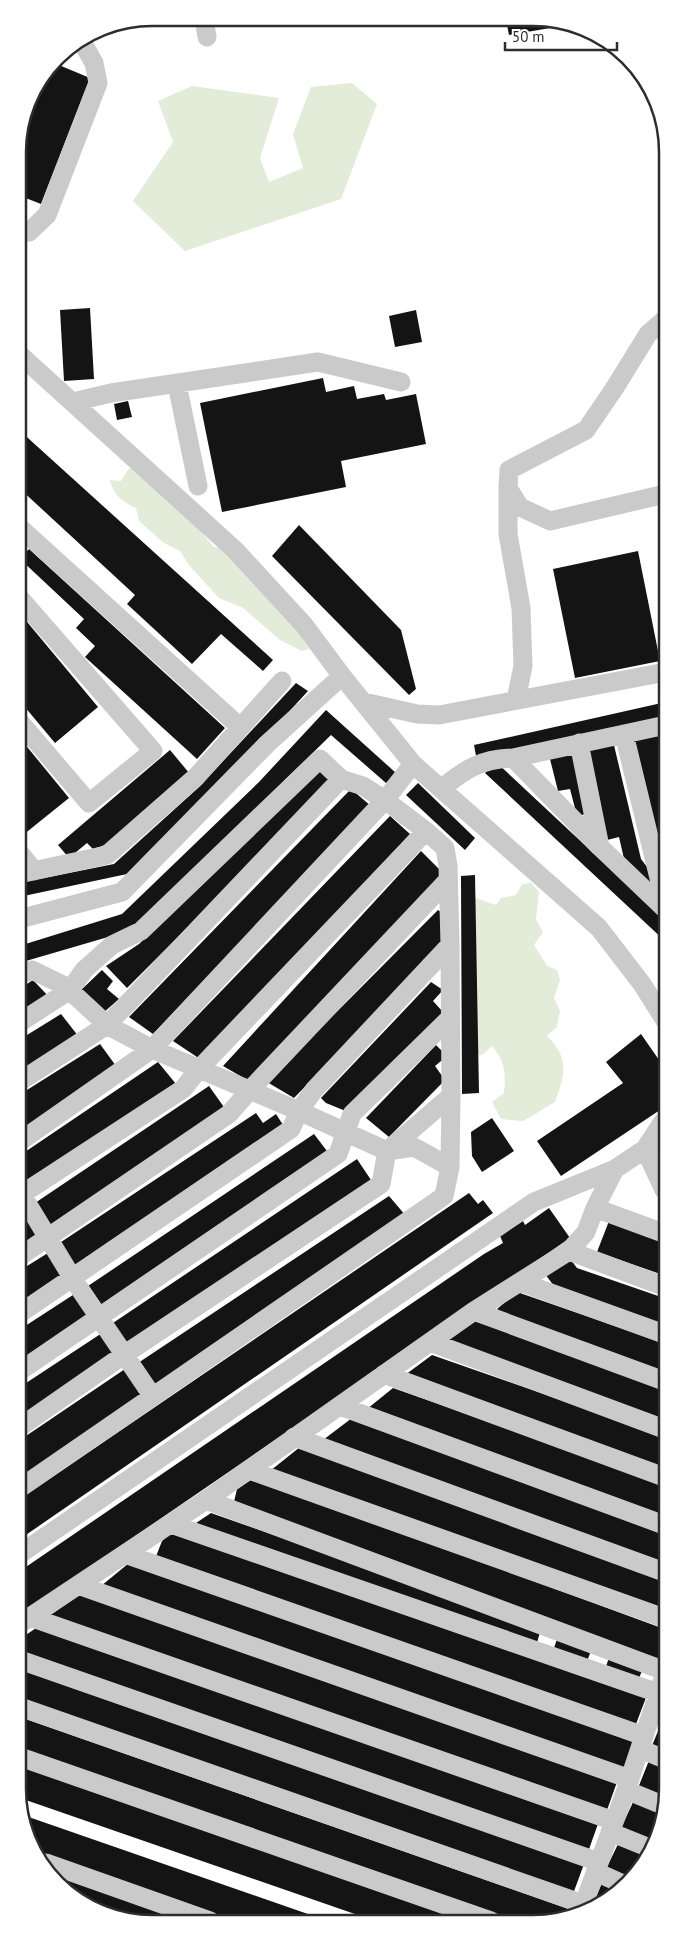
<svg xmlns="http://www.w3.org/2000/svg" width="685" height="1941" font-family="'PT Sans',sans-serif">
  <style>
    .green { fill: #e3ebd9 }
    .building { fill: #141414 }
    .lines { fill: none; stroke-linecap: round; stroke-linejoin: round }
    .minor { stroke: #cacaca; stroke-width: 19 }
    .rim { fill: none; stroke: #2d2d2d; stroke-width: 2.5 }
  </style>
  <rect width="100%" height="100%" fill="#fff"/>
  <path class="green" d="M352,83L377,104L341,199L185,251L133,201L173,142L158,101L192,86L279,98L260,158L269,182L303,168L293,134L311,87Z
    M129,468L143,471L196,523L203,534L214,547L222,548L296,629L309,649L302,651L280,640L243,608L219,598L189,565L180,551L164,543L139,521L136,508C123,502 113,495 110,480L121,481Z
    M531,883L539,892L536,919L543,932L534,945L547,966L557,970L560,980L554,998L560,1011L557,1027L547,1036C570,1059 565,1074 555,1102L523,1121L501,1119L492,1102L504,1093C506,1074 505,1061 492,1046L482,1055H470L473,897L496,905L501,898L516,895L522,884Z"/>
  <path class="building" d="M506,20H559L568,25L509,35Z
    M54,63L90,78L41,204L18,195V144L32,93Z
    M90,308L94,379L64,381L60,310Z
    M416,310L422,342L395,347L389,316Z
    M323,378L326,392L354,386L357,399L384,394L386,400L416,394L426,444L341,461L346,487L222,512L200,403Z
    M128,401L132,417L117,420L114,404Z
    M18,429L273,660L263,671L221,634L192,664L127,604L135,595L18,487Z
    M299,525L401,630L416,689L409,695L272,556Z
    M29,549L225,728L197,759L85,657L95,646L76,628L84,619L20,559Z
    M638,551L660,661L575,678L553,569Z
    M18,611L98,707L55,743L19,700Z
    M296,683L308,691L206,802L127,874L19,897V883L114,864L198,788Z
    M666,702V720L477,761L474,745Z
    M326,710L396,773L386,783L331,735L132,930L19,963V946L122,914L259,782Z
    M664,731L666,741V886L633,738Z
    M19,737L69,798L23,835L19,829Z
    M613,741L641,859L657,880L651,886L625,863L619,837L607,840L585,748Z
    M576,748L591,813L577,816L570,789L558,791L549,755Z
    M170,750L190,774L105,845L93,849L87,843L69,858L58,845Z
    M496,762L666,921V942L485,773Z
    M320,769L333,782L127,988L106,966L139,944Z
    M418,783L475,838L465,850L406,795Z
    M351,789L371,806L153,1034L129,1017Z
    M390,816L410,834L200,1059L173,1041Z
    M421,851L443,873L249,1081L223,1066Z
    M475,875L479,1093L462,1094L461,876Z
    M438,910L445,915V943L294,1098L267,1082Z
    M102,970L113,981L107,989L119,999L103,1013L79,992Z
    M33,980L51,999L19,1019V989Z
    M431,982L443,990L433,1001L443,1012L348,1112L326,1103L321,1098Z
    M61,1014L79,1037L19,1074V1040Z
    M641,1034L666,1070V1106L561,1176L537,1141L623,1083L606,1062Z
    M100,1044L116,1066L19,1132V1095Z
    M436,1045L447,1056L435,1066L445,1080L389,1137L366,1118Z
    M158,1062L176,1084L29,1183L19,1169V1156Z
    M209,1086L226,1110L51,1227L35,1203Z
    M256,1113L263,1123L276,1114L285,1128L73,1269L58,1244Z
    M492,1118L514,1151L482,1172L472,1156L471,1132Z
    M314,1134L330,1155L104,1308L88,1286Z
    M357,1159L373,1183L128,1347L110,1325Z
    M469,1193L478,1204L483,1200L493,1213L20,1539V1499Z
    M389,1196L406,1216L154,1386L138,1363Z
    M549,1208L570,1238L20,1615V1571L484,1254L503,1243L500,1236L523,1221L525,1225Z
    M22,1211L39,1235L19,1248V1212Z
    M609,1221L666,1241V1276L597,1252Z
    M48,1253L63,1276L19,1305V1271Z
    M568,1256L577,1268L667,1299V1330L557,1290L545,1274Z
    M517,1292L667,1344V1375L503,1315L497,1309Z
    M76,1293L91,1319L20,1367L19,1330Z
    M474,1319L667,1390V1424L443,1341Z
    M102,1333L115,1356L20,1421V1387Z
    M432,1355L667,1437V1471L405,1375Z
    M125,1369L144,1396L20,1483V1440Z
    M393,1388L667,1484V1519L367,1409Z
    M352,1418L667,1530V1565L323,1440Z
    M300,1447L667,1579V1614L270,1471Z
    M254,1478L667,1630V1638L658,1663L233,1506L237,1489Z
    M211,1513L541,1629L536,1646L193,1525Z
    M173,1531L647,1695L636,1724L155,1559L162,1541Z
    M129,1563L637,1740L626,1770L101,1586Z
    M81,1594L617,1782L606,1813L49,1616Z
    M39,1626L599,1821L588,1852L20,1652V1639Z
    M558,1636L592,1648L586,1664L553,1651Z
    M610,1655L643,1668L638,1681L605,1669Z
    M20,1666L584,1864L573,1894L20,1700Z
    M20,1717L577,1912L576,1914L559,1921H512L20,1749Z
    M663,1719L667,1720V1754L651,1748Z
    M650,1758L667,1764V1797L638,1788Z
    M20,1763L475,1921H375L20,1798Z
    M634,1800L664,1812L655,1843L621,1828Z
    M20,1814L328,1921H232L42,1855Z
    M620,1840L649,1853L632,1879L606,1869Z
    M51,1872L190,1921H127L57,1884Z
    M602,1883L619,1889L600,1905L591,1909Z"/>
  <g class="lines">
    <path class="minor" d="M204,18L207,37
      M18,232H29L47,215L98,83L94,63L81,40
      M665,319L648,334L614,389L586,430L509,470L508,488L520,507L550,521L665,494
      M18,353L235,550L304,625L342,676L413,764L599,928L642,984L666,1022
      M177,384L198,486
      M73,402L111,393L318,362L401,382
      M508,489V534L521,608L523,666L516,700
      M18,526L240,727
      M18,596L153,751L89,803L19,721
      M364,702L417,714L439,715L666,672
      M624,734L666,907
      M579,743L600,847
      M513,758L600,847L666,910
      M441,789C465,769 481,759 513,758L666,725
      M19,852L34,871
      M19,874L107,855L196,777L282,681
      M19,919L122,892L267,744L342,676
      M19,975L32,970L65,986L107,1025L152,1049L299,1111L387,1151L414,1147L450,1167
      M19,1023L70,990L84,970L112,945L141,931L320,759L341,779L363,786L385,800L426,831L445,848L448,866L450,945L451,1096L450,1167L444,1196L20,1488
      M19,1082L107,1025L341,779
      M19,1142L152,1049L385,800L413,764
      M645,1149L664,1190L666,1191
      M645,1149L662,1123L666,1119
      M19,1190L73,1279L153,1397
      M19,1196L183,1089L199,1069L426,831
      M595,1208L666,1234
      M569,1251L666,1287
      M19,1257L229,1114L249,1091L448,880
      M520,1282L667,1335
      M474,1311L667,1382
      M19,1314L291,1129L299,1111L314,1090L450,945
      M430,1342L667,1430
      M20,1371L338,1154L352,1114L450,1018
      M384,1374L667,1478
      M340,1406L667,1526
      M20,1427L125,1354L381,1184L387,1151L451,1096
      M294,1437L667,1573
      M249,1470L667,1619
      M171,1524L658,1693
      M20,1554L534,1202L615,1169
      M125,1554L644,1736
      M78,1585L630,1779
      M30,1617L614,1821
      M24,1621L206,1500
      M20,1660L599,1862
      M665,1671L206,1500L474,1311L569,1251L586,1232L595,1208L615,1169L645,1149L666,1142
      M20,1707L586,1905
      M640,1749L667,1760
      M20,1757L491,1921
      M626,1790L665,1806
      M610,1832L652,1849
      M46,1863L210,1921
      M596,1872L625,1885
      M585,1911L587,1895L626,1790L662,1682"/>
  </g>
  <path d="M0 0H685V1941H0ZM152 26H533A126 126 0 0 1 659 152V1789A126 126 0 0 1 533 1915H152A126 126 0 0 1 26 1789V152A126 126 0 0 1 152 26Z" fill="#fff" fill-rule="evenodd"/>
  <path class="rim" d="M152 26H533A126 126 0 0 1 659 152V1789A126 126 0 0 1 533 1915H152A126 126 0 0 1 26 1789V152A126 126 0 0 1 152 26Z"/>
  <path d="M505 42v8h112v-8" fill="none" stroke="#2d2d2d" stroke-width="2.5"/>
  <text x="512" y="42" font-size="15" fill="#2d2d2d" stroke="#ffffff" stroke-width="4" paint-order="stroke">50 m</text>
</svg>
